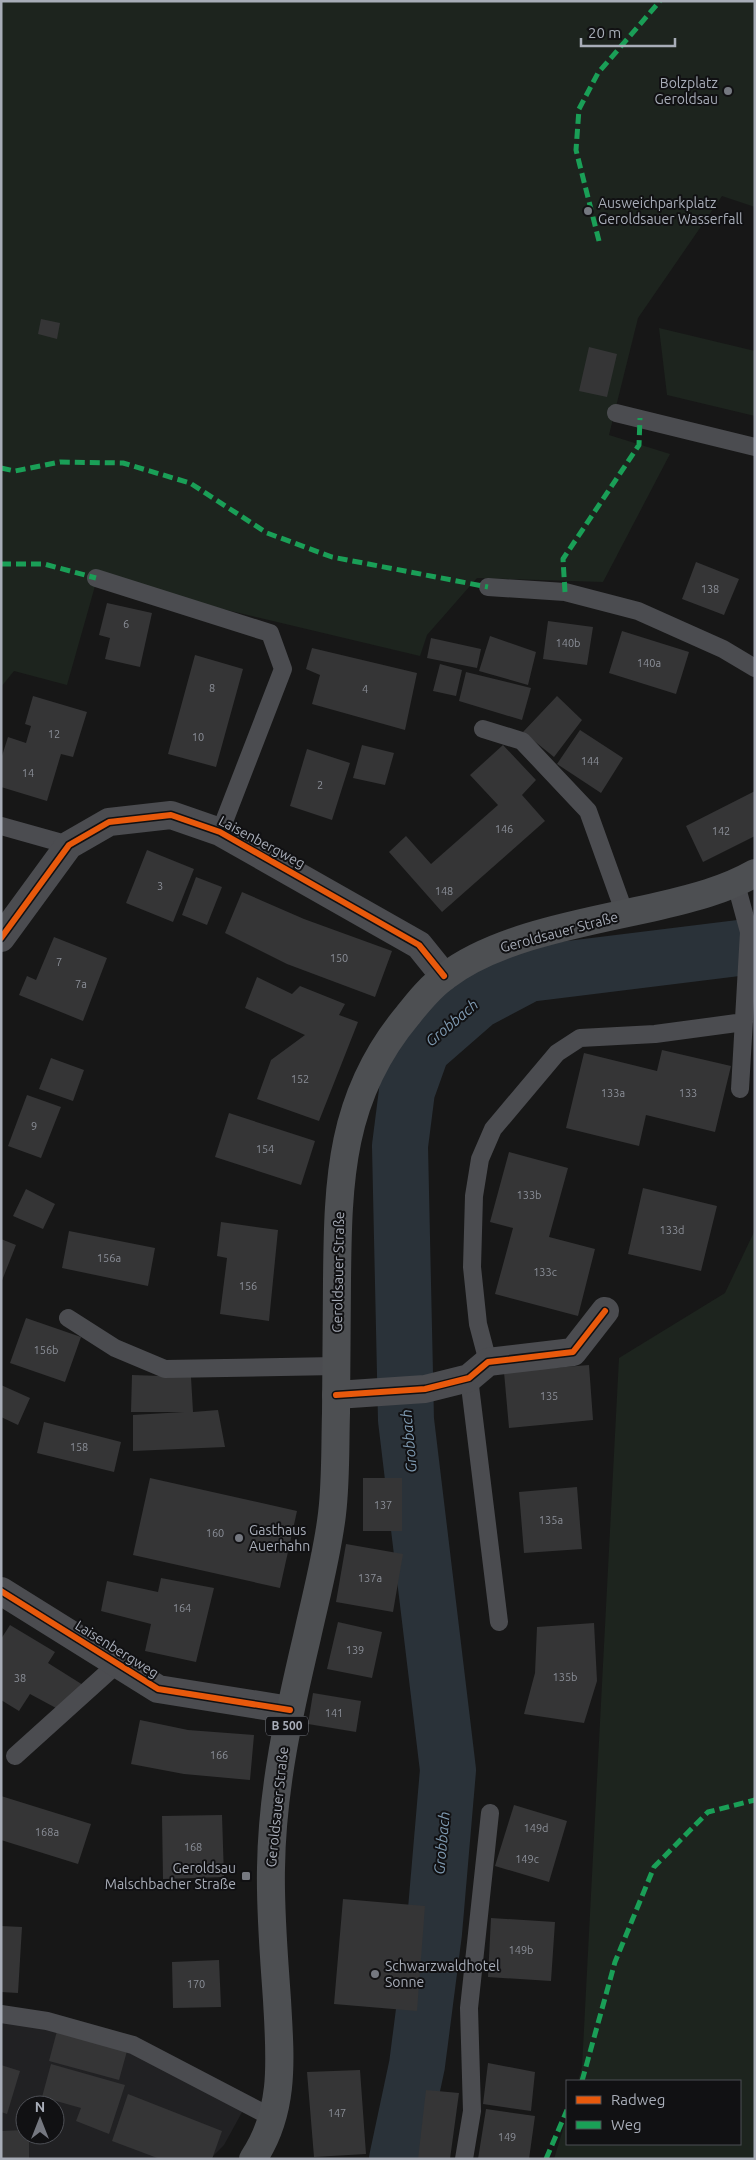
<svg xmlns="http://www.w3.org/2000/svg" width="756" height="2160" font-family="Ubuntu,sans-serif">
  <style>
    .built { fill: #212123; fill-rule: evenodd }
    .green { fill: #1d241e }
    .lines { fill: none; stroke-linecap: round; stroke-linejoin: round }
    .river { stroke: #2a3239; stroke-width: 56 }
    .building { fill: #353536 }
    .service { stroke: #4b4c50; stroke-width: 18 }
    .minor { stroke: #4b4c50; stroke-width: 28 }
    .primary { stroke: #4d4f52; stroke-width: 28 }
    .quiet { stroke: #1a9f57; stroke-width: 5; stroke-dasharray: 10 5; stroke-linecap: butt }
    .cycleway-casing { stroke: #111113; stroke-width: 9 }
    .cycleway { stroke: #e8590c; stroke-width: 6 }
    .poi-dot { fill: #757880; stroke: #111113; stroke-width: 2 }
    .labels { text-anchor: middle; stroke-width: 4; stroke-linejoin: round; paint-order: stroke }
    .number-label { font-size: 11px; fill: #8b8f98 }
    .shield { fill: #111113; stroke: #7b7e86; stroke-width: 1 }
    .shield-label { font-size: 12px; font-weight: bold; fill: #a8adb8 }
    .poi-label { font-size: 14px; fill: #a8adb8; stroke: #111113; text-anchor: start }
    .street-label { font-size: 14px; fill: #a8adb8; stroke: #111113 }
    .water-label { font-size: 15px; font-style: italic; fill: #7f9bb3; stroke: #111113 }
  </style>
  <rect width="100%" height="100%" fill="#171717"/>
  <path class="built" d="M1,2014L133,2045L247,2103L224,2145L210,2159H1ZM25,2105H55V2135H25Z"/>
  <path class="green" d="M1,1H755V207L722,196L638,318L609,435L670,454L603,582L477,578L427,635L420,656L97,579L67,685L14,671L1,687Z
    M659,328L755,351V416L667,395Z
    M755,1230V2159H554L567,2116V2144H740V2081H578L582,2067L619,1358L725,1293Z"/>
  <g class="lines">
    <path class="river" d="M397,2159L417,2065L434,1933L448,1770L406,1420L400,1146L407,1091L422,1049L477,1001L528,974L755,946"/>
  </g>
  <path class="building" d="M41,319L60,323L57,339L38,334Z
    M589,347L617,354L607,397L579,391Z
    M696,562L739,579L724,615L682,599Z
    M107,603L152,613L140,667L105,659L110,638L99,635Z
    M548,621L593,627L587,665L543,659Z
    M622,631L689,652L676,694L609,673Z
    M490,636L536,652L528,685L479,671Z
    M431,638L481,649L477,668L427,658Z
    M312,648L417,673L405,730L312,704L320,675L306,669Z
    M195,655L243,669L216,767L168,754Z
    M440,664L462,670L456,696L433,691Z
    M466,672L531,688L522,720L459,701Z
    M33,696L87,712L73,757L61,754L47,801L1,787V759L8,737L26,743L31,726L25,724Z
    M557,696L582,720L554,757L523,732Z
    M580,730L623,758L601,793L557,764Z
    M362,745L394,753L385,785L353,778Z
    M503,745L536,780L522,795L545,821L442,912L389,852L406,836L431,864L498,805L470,775Z
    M307,749L350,763L332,820L290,806Z
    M755,791V836L703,862L686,826Z
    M147,850L194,869L173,922L126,903Z
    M196,877L222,887L207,925L182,915Z
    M242,892L304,919L392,951L375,997L287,964L225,933Z
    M54,937L107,958L83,1021L19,995L27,976L36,980Z
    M257,977L292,994L300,986L345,1004L339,1015L358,1022L319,1121L257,1099L271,1060L305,1035L245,1008Z
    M662,1050L731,1066L715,1132L646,1115L639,1146L566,1128L584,1053L657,1071Z
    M51,1058L84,1070L73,1101L39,1089Z
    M27,1095L61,1107L41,1158L8,1146Z
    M229,1113L315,1141L301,1185L215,1157Z
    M509,1152L568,1168L549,1237L595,1249L578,1316L495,1294L513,1228L490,1222Z
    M643,1188L717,1206L701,1271L628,1254Z
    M26,1189L55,1204L43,1229L13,1216Z
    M221,1222L278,1230L269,1321L220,1314L227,1258L217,1256Z
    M69,1231L155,1248L148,1286L62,1268Z
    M1,1239L16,1245L1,1283Z
    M26,1318L81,1337L65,1382L10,1363Z
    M589,1365L593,1420L509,1428L504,1372Z
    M132,1375L191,1377L193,1412L218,1410L225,1447L133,1451V1415L184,1412H131Z
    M1,1385L30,1398L18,1425L1,1417Z
    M44,1422L121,1442L114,1472L37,1453Z
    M150,1478L297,1511L280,1588L133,1555Z
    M363,1478H402V1531H363Z
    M577,1487L582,1549L524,1553L519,1492Z
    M346,1544L403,1554L393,1612L336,1602Z
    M161,1578L214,1588L196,1662L145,1651L151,1624L101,1611L107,1581L158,1592Z
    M338,1622L382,1632L372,1678L327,1669Z
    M594,1623L597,1681L584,1723L524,1714L535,1673L537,1627Z
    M10,1625L55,1652L48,1663L83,1685L56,1708L30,1694L19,1711L1,1700V1639Z
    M313,1693L361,1701L356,1732L308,1724Z
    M140,1720L188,1730L254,1735L250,1780L184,1774L131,1764Z
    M1,1796L91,1824L78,1864L1,1840Z
    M514,1805L567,1821L549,1882L495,1866Z
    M222,1815L224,1877L163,1879L162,1816Z
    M343,1899L425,1906L417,2011L334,2004Z
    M491,1918L555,1922L551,1981L488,1977Z
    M1,1926L22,1927L18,1993L1,1992Z
    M219,1960L221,2007L173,2008L172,1962Z
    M57,2031L127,2051L119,2080L49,2061Z
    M488,2063L535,2072L531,2111L483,2104Z
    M51,2064L125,2085L109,2134L76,2121L81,2108L42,2097Z
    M1,2065L20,2071L7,2114L1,2112Z
    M360,2070L366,2154L314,2157L307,2072Z
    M426,2090L459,2093L450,2159H418Z
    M128,2094L222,2131L212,2159H160L112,2141Z
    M486,2109L535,2116L529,2159H478Z
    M25,2130V2135H29V2159H1V2131Z"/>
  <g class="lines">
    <path class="service" d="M616,413L755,447
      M96,578L270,633L283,669L220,832
      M488,587L565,592L638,611L723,649L755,668
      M483,729L522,741L588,811L625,914
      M1,826L69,845
      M736,884L749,932L740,1089
      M68,1318L115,1348L165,1369L336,1366
      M488,1362L478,1324L472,1267L474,1196L480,1159L493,1129L557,1053L580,1038L655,1034L744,1022
      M469,1378L499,1622
      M15,1756L117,1664
      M1,2014L47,2021L133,2045L273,2118
      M464,2159L472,2111L469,2008L490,1813"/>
    <path class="minor" d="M1,938L69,845L109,822L171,815L220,832L419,945L444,976
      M336,1395L425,1389L469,1378L488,1362L573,1352L605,1311
      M1,1591L158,1689L290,1710"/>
    <path class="primary" d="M253,2159C286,2110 280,2056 277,2000C274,1956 270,1912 271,1868C272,1789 289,1713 307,1637C316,1596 327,1556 332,1514C336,1481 335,1447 336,1413C336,1369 337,1324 337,1280C338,1180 340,1096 408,1015C419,1001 431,986 446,976C499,935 594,921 659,906C693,898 725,890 755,873"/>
    <path class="quiet" d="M599,241L576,150L579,109L598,73L660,1
      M1,468L15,471L60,462L123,463L190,483L267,533L332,557L488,587
      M1,564H44L96,578
      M565,592L563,559L639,445L640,418
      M582,2081L615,1962L654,1867L708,1812L755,1800
      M546,2159L567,2110"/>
    <g class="cycleway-casing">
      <path id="cycleway" d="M1,938L69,845L109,822L171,815L220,832L419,945L444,976
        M336,1395L425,1389L469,1378L488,1362L573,1352L605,1311
        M1,1591L158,1689L290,1710"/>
    </g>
    <use href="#cycleway" class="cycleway"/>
  </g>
  <g class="poi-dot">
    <circle cx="728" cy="91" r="5"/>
    <circle cx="588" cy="211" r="5"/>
    <circle cx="239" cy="1538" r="5"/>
    <rect x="241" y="1871" width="10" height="10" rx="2.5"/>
    <circle cx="375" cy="1974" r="5"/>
  </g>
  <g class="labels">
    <g class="number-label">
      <text x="710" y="593">138</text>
      <text x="126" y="628">6</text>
      <text x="568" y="647">140b</text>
      <text x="649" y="667">140a</text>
      <text x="212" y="692">8</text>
      <text x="365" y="693">4</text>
      <text x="54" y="738">12</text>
      <text x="198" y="741">10</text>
      <text x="590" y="765">144</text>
      <text x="28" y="777">14</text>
      <text x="320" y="789">2</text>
      <text x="504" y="833">146</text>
      <text x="721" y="835">142</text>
      <text x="160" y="890">3</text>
      <text x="444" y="895">148</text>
      <text x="339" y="962">150</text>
      <text x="59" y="966">7</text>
      <text x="81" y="988">7a</text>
      <text x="300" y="1083">152</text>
      <text x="613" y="1097">133a</text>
      <text x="688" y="1097">133</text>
      <text x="34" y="1130">9</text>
      <text x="265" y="1153">154</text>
      <text x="529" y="1199">133b</text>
      <text x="672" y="1234">133d</text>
      <text x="109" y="1262">156a</text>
      <text x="545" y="1276">133c</text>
      <text x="248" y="1290">156</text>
      <text x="46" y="1354">156b</text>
      <text x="549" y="1400">135</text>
      <text x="79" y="1451">158</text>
      <text x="383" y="1509">137</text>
      <text x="551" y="1524">135a</text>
      <text x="215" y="1537">160</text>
      <text x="370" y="1582">137a</text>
      <text x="182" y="1612">164</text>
      <text x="355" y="1654">139</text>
      <text x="565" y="1681">135b</text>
      <text x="20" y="1682">38</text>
      <text x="334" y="1717">141</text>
      <text x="219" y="1759">166</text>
      <text x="536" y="1832">149d</text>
      <text x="47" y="1836">168a</text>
      <text x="193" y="1851">168</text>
      <text x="527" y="1863">149c</text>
      <text x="521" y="1954">149b</text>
      <text x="196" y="1988">170</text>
      <text x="337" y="2117">147</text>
      <text x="507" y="2141">149</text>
    </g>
    <rect class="shield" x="266" y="1716.5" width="42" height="19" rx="4"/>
    <g class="shield-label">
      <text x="287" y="1730">B 500</text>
    </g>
    <g class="poi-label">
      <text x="718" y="88" text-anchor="end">Bolzplatz<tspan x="718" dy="16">Geroldsau</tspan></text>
      <text x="598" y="208">Ausweichparkplatz<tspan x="598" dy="16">Geroldsauer Wasserfall</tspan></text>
      <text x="249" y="1535">Gasthaus<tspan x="249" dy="16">Auerhahn</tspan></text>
      <text x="236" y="1873" text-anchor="end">Geroldsau<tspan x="236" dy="16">Malschbacher Straße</tspan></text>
      <text x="385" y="1971">Schwarzwaldhotel<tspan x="385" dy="16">Sonne</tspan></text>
    </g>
    <g class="street-label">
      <text transform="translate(262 842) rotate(28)" y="5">Laisenbergweg</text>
      <text transform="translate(559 932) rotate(-15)" y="5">Geroldsauer Straße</text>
      <text transform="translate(338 1272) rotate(-89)" y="5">Geroldsauer Straße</text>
      <text transform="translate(117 1649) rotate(32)" y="5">Laisenbergweg</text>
      <text transform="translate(277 1807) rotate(-84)" y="5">Geroldsauer Straße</text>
    </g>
    <g class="water-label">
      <text transform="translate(452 1023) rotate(-40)" y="5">Grobbach</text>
      <text transform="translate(409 1441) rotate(-95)" y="5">Grobbach</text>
      <text transform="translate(442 1843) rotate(-85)" y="5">Grobbach</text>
    </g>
  </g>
  <rect width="756" height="2160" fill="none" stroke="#a8adb8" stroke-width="5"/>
  <rect x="566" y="2080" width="175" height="65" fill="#111113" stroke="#4d4f55"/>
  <rect x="576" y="2096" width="25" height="8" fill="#e8590c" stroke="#4d4f55"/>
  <text x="611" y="2105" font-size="15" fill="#a8adb8">Radweg</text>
  <rect x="576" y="2121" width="25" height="8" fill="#1a9f57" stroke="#4d4f55"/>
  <text x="611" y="2130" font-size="15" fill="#a8adb8">Weg</text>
  <g transform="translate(40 2120)"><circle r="24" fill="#111113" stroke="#4d4f55"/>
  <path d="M0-4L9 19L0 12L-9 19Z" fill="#757880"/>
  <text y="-8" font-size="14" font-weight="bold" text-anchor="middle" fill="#a8adb8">N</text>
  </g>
  <path d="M581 38v8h94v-8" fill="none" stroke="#a8adb8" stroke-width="2.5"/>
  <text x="588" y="38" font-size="15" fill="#a8adb8" stroke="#111113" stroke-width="4" paint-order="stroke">20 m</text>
</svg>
